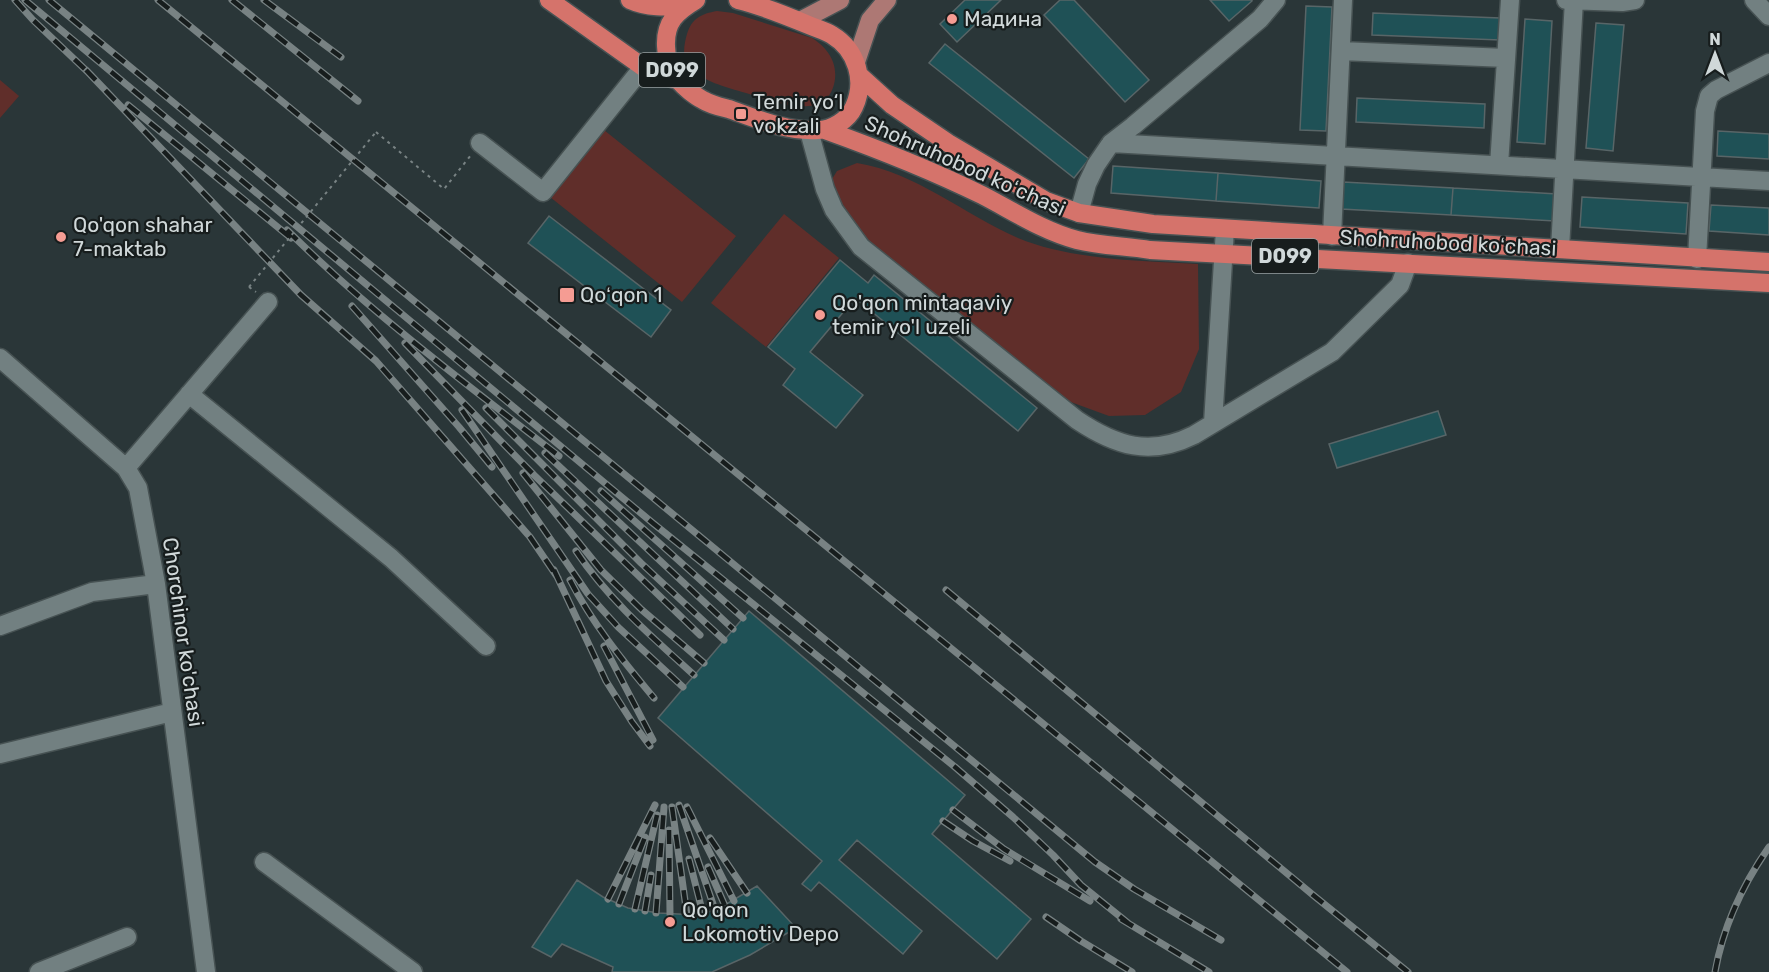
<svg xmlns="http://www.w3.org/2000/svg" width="1769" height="972" font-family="Rubik,sans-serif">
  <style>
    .green { fill: #602e2a }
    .building { fill: #1f5156; stroke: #586567; stroke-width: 1.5 }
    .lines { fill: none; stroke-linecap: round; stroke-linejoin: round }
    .minor-casing { stroke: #475253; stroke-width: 21 }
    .major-casing { stroke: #475253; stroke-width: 21 }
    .highway-casing { stroke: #475253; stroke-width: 21 }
    .path { stroke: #798384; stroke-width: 2; stroke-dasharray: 3 4.5; stroke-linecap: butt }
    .minor { stroke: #728081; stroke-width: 18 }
    .major { stroke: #ad7874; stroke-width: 18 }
    .highway { stroke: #d5736b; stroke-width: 18 }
    .rail-casing { stroke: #788283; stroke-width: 7 }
    .rail { stroke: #171d1d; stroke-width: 4.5; stroke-dasharray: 14; stroke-linecap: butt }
    .path-bridge { stroke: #798384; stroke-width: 2; stroke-dasharray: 3 4.5; stroke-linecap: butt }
    .poi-dot { fill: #f59c93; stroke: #171d1d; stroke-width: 2 }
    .labels { text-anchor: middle; stroke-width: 4.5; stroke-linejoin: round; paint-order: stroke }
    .shield { fill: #171d1d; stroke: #98a0a1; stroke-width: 1.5 }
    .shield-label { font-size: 20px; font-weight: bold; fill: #d0d8d9 }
    .poi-label { font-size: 21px; fill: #d0d8d9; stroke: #171d1d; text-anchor: start }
    .street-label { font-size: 21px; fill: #d0d8d9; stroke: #171d1d }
  </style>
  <rect width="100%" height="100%" fill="#2a3638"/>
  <path class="green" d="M717,11L733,13L812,38C826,47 837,60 835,79C829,125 772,101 746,93C726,87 702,82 688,65C682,57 684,44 687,34C692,18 701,14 717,11Z
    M0,80L19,96L0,118Z
    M604,130L736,236L682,302L550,197Z
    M857,163C917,173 963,214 1018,238C1070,260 1143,261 1198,264L1199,349L1181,392L1145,415L1109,416L1068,401L1015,367L855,231L829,184L837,171Z
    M784,214L839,258L766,347L711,303Z"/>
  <path class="building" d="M965,0H1001L957,42L940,24Z
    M1060,0H1074L1149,80L1125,102L1044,15Z
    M1210,0H1252V1L1229,21Z
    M1306,6L1332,7L1326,131L1300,130Z
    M1373,13L1500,18V40L1372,35Z
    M1525,19L1552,21L1545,144L1517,142Z
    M1596,23L1624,25L1613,151L1586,148Z
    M945,44L1089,159L1074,178L929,63Z
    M1357,98L1485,104L1484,128L1356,122Z
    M1718,131L1769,134V159L1717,156Z
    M1113,166L1218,173L1216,201L1111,193Z
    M1218,173L1321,181L1319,208L1216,201Z
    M1343,182L1453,188L1451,215L1341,209Z
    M1453,188L1557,194L1555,221L1451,215Z
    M1582,197L1688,203L1686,234L1580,227Z
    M1711,205L1769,208V235L1709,231Z
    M549,216L671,310L651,337L528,243Z
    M840,260L868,283L874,275L1037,408L1018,431L855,298L810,352L863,395L836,428L783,385L795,369L768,347Z
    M1438,411L1446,435L1337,468L1329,444Z
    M749,611L965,795L932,834L1031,919L997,959L857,840L839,860L922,931L903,954L819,882L811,891L802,884L822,861L658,718Z
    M577,880L603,897L628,908L658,913L698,915L718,909L757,886L796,928L750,955L712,972H612L613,967L562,944L551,957L532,947Z"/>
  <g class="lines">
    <g class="minor-casing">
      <path id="minor" d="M1566,0L1622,2L1635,0
        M1754,0L1769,16
        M1341,51L1506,58
        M809,131L825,189L834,210L861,247L1077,420C1116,446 1150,457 1194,435L1332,352L1400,285L1408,263
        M480,143L543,192L643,67
        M1111,143L1769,181
        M1499,165L1510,0
        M1079,213L1087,184L1096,165L1111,143L1133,126L1260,19L1276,0
        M1332,236L1343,0
        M1560,249L1574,0
        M1697,259L1705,111L1709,96L1716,90L1769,63
        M0,358L126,468L138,488L156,584L206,972
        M189,394L391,558L486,646
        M1213,423L1225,229
        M126,468L268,302
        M0,626L92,592L156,584
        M0,754L172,712
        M264,862L413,972
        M39,972L127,937"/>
    </g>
    <g class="major-casing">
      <path id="major" d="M800,21L840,0
        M856,62L870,20L887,0"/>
    </g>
    <g class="highway-casing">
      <path id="highway" d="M549,0L643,67L677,80
        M630,0C648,8 666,7 686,6
        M696,0C676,12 665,22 666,46C666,57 670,72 678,80C684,87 695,96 703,100C711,105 721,107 729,109C757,119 787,132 818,130C832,130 848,120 854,107C866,81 857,50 832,35C826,31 818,29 811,26C787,16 763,6 738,0
        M860,76L892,105L948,143L1046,201L1079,213L1153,224L1769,262
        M825,130C878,149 931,170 982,195C1013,211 1043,231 1077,240C1101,246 1127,246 1150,250L1769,283"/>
    </g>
    <path class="path" d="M376,132L444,189L471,155
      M249,287L256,292"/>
    <use href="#minor" class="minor"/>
    <use href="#major" class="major"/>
    <use href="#highway" class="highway"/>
    <g class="rail-casing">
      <path id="rail" d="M15,0L33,20L91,75
        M25,0L654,524L955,767L1013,817L1053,855L1081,885L1128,923
        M49,0L1095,862L1134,889L1221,940
        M158,0L1347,972
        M232,0L358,101
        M264,0L341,57
        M86,70L301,295L376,361L530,537L558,578
        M128,105L291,238
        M287,230C371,313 466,384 559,456
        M352,306L459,427L492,467
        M405,343L534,475L700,635
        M486,408L641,563L724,640
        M462,410L588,594L618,627L683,687
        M545,453L733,629
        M523,473L601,570L642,610L704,663
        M601,491L743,618
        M576,551C608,599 651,636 694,675
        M554,570L606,681L632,722L650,746
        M570,580C592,623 623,661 654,698
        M946,590L1313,895L1408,972
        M604,646L653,740
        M679,805L715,910
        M672,807L687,915
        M687,807L734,901
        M953,810L1004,849L1090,901
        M943,821L973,841L1010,861
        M669,830L670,914
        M710,838L747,893
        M689,859L703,914
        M708,867L725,906
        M608,899L655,805
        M619,904L645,837
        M635,909L657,815
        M645,911L651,875
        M656,913L664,807
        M1046,917L1081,941L1132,972
        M1121,919L1209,972
        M1715,972C1723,927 1743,884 1769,847"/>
    </g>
    <use href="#rail" class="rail"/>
    <path class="path-bridge" d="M249,287L376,132"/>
  </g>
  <g class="poi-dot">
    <circle cx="952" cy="19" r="6"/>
    <rect x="735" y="108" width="12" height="12" rx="3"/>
    <circle cx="61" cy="237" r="6"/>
    <rect x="559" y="287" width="16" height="16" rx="3"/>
    <circle cx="820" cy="315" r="6"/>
    <circle cx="670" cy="922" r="6"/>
  </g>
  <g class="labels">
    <g class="shield">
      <rect x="639" y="53" width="66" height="34" rx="4.5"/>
      <rect x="1252" y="239" width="66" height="34" rx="4.5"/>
    </g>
    <g class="shield-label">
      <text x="672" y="77">D099</text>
      <text x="1285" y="263">D099</text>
    </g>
    <g class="poi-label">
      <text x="964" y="26">Мадина</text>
      <text x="753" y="109">Temir yo‘l<tspan x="753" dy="24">vokzali</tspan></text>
      <text x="73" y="232">Qo'qon shahar<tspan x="73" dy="24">7-maktab</tspan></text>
      <text x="580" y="302">Qoʻqon 1</text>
      <text x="832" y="310">Qo'qon mintaqaviy<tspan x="832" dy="24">temir yo'l uzeli</tspan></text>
      <text x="682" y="917">Qo'qon<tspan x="682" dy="24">Lokomotiv Depo</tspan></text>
    </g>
    <g class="street-label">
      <text transform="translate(965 166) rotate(24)" y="7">Shohruhobod koʻchasi</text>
      <text transform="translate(1448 243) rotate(3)" y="7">Shohruhobod koʻchasi</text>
      <text transform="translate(183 632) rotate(82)" y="7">Chorchinor ko'chasi</text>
    </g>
  </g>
  <g transform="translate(1715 54)" stroke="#171d1d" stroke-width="4.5" paint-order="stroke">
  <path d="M0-4.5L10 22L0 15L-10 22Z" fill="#d0d8d9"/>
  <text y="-9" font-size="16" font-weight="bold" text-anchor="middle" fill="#d0d8d9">N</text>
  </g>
</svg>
